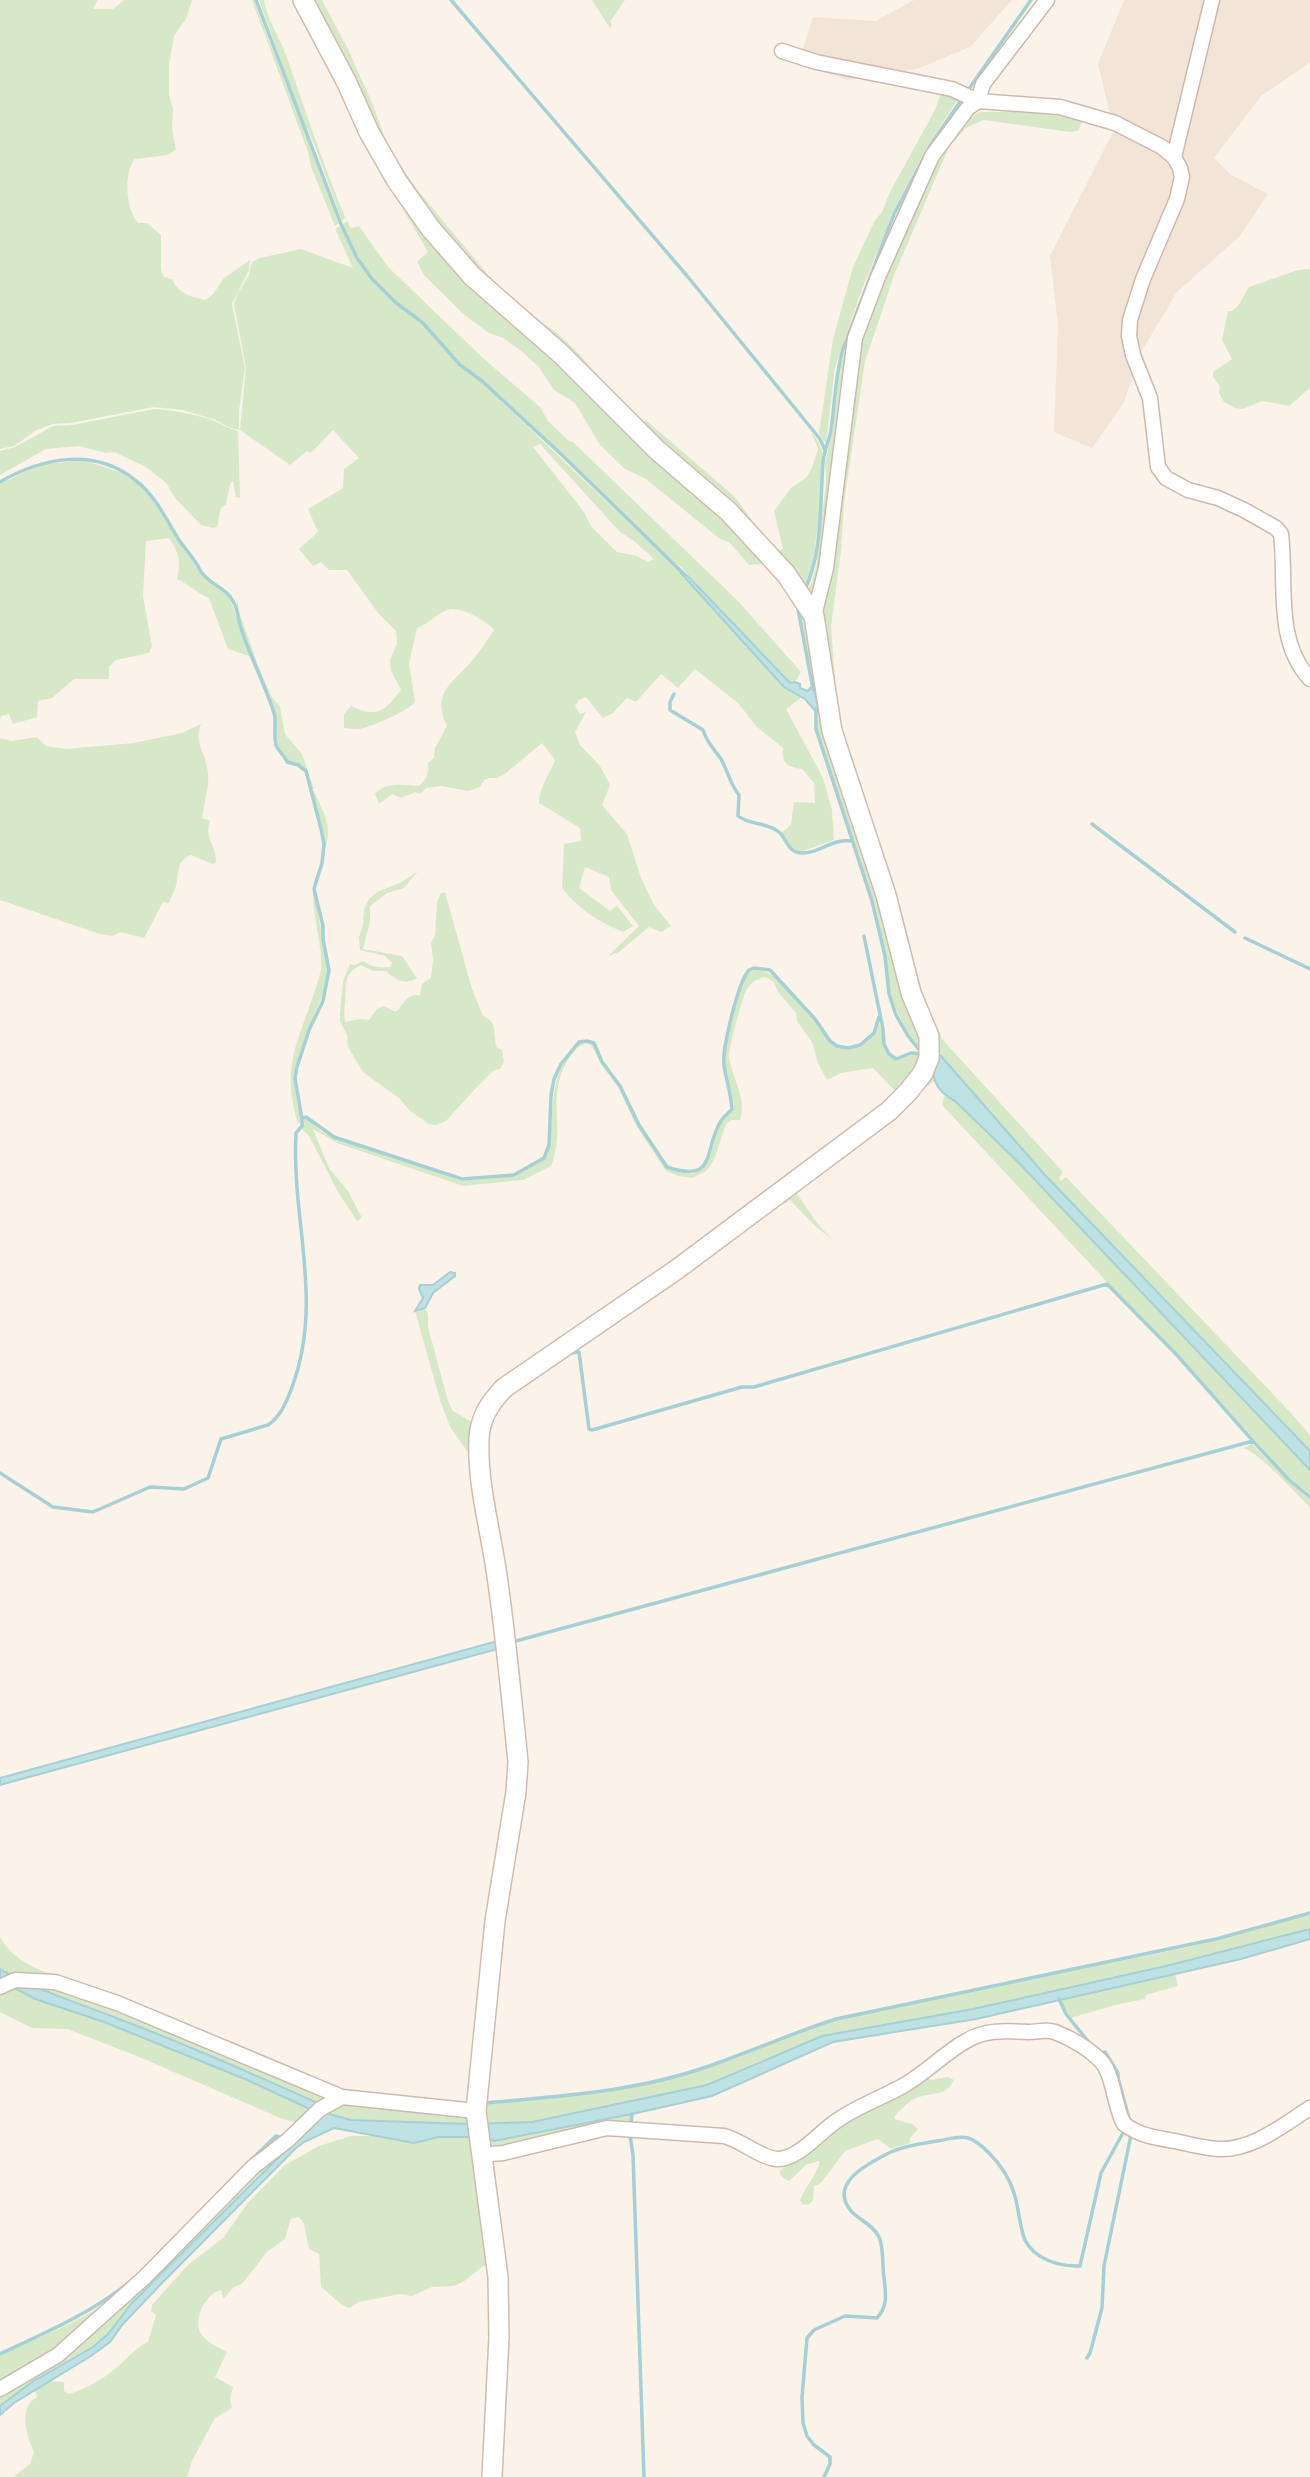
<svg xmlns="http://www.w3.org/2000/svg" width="1310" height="2477" font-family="Signika,sans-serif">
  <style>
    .residential { fill: #f2e4d7 }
    .green { fill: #d7e8c8; fill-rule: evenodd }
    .water { fill: #bee1e3; stroke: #a5d0d4; stroke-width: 2 }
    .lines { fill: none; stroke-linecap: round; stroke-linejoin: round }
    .stream { stroke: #a5d0d4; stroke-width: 3.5 }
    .street-casing { stroke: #ccbaaf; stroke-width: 17 }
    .secondary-casing { stroke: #d1bcb0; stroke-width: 22 }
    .street { stroke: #fff; stroke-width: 14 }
    .secondary { stroke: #fff; stroke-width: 19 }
  </style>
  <rect width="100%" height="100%" fill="#fbf3e9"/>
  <path class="residential" d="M914,0H1012L970,47L917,69L849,80L798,65L813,17L876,21Z
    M1124,0H1310V63L1261,96L1214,158L1231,175L1268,194L1239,237L1177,292L1143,349L1123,404L1092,448L1054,432L1058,325L1050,256L1114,130L1098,64Z"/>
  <path class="green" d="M0,0H98L93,9H113L124,0H192L186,19L174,36L169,65V95L173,109L172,129L176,150L168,155L135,159C123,173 126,210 138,223H147L161,235V270L164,277L172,279C179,294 189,296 205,300L213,294L224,278L250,260L249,270L232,304L245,368L239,411V430L228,427L216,420L183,410L154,407L71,423L52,424L37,430L14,446L0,449Z
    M252,0H254C272,50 292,98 311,147C321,172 329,198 339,223L335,226L311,167L308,152Z
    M259,0H264C267,19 279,36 286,55C305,109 323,164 345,217L342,221L315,146L300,114Z
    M306,0H322L348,49L373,105L389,149L419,192L504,294L557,333L578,353L639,423L647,421L735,497L775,552L783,549L774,511L791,488L806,478L812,468L818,449L811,432C816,438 820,443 822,451C826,467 815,560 809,577C807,582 804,586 801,591L510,305L427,216Z
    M592,0H625L610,22L612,25L610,28Z
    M942,90L961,95L929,143L892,213L887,229L862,289L835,367L826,444L819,433L833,339L853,267L874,222L882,212L890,192L935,110Z
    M966,96L974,100L929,154L852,337L814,604L805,593L812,582L817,562L826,481L825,463L833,428L840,368L845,350L896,215L932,145Z
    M1041,111L1084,118L1078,131L1070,132L983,120L966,128L949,147L895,273L865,361L844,503L841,551L831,626L837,707L841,727L926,1003L942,1039L1063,1172L1059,1178L1061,1181L1066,1177L1290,1412L1310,1435V1451L1045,1175L941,1057L933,1073L934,1081L798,1190L797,1194L817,1223L833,1240L815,1226L789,1199L787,1203L778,1204L690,1271L509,1395L495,1407L484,1458L489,1409L895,1106L936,1054L837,729L823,612L859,340L932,166L962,122L980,112Z
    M394,194L431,231L729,515L796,601L764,564L749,565L729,542L720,539L646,479L625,469L600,445L575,403L554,390L539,367L520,350L503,338L489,333L463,314L424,275L417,262L428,252Z
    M347,221L351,228L359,226L388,267L484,359L540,407L548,421L569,441L573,442L739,602L801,672L795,682L790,684L681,567L663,553L563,454L482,380L460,364L424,322L396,301L372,278L358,258L343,224Z
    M341,226L356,260L372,281L394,303L423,325L459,366L481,382L680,572L784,687L802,697L786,709L823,778L832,810L834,840L800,852C791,848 785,843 782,833L791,824L794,802L815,803L814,783L802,769C787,767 781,763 783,748L756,726L738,703L695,669L678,688L661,674L636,702L627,698L613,713L603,718L586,697L579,700L575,706L580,714L586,712L575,732L580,745L600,766L610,785L602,805L627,834L641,878L654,905L671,926L661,932L649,927L619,952L608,956L639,926L611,890L609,877L585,867L579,888L610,911L617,906L633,926L623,932C599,922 578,909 562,888L564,844L581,841L580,828L539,803C539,787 550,774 555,760L542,743L506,773L497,778H489L484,780L480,787L468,791L442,786L426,788L421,794L415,792L401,798L392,794L379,804L375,794C386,781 403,785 419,786C427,778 429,776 428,763L434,758L435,748L447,726C431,694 452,683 470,663C479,653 486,641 494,630C487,621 458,605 447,610C436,614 429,624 417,628L409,664L415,702C408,711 373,726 360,729C356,730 349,728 344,728V714L351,706C378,719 385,710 401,690L391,671L390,660L397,643L396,631L379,614L347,570H329L321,562L313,566L299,549L318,532L308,509L343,488L344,469L359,458L333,430L311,453L307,451L290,465L240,430L246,368L234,304L238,293L249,275L252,262L260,258L301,249L353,268L335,229ZM540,444L620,532L634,541L654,559L648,562L637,556L617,552L591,526L584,512L533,447Z
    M1310,269V388L1289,406L1262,401L1243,409L1235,408L1224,402L1219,393L1220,386L1213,377V372L1232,359L1222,340L1228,311H1231L1238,306L1249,287L1298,270Z
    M154,409C174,410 193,414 212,420C222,424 228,429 238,431L240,498L236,497L233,481L230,484L226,504L221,508L217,527L213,528L201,525L176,499L166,483L146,467L114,452L106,453L79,446L46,449L0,475V451L15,447L53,426L72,425Z
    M83,460L120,472L135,481L148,494L205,578L229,597L252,657L228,649L209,598C197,593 189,585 177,579C181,562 179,552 169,538L146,541L143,596L152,646L149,653L116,660L109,667V679H74L52,698L38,701L37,717L13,724L9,714L1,716L0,720V484L39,465Z
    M237,599L240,615L258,665L271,696L280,707L285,734L302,754L314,789H310C307,773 305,765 288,762L277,744L276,716L242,628L237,612Z
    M800,603L923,1052L908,1034L889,994L886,956L874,900L864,877L817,728L819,711L802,623L798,611Z
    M201,724C194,743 204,749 207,767C211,784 204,801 202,818L210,821C204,840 217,846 216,862L213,864L191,855C175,862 180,871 176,886C174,892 171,897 169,903L163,902L144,938L120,932L113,936L100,934L0,900V738L12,741L37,737L46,746L67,749L134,743L182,733Z
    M311,791H314C327,820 333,826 323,857L325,844Z
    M319,870C308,898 327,939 328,969C328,986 320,1001 314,1015C297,1056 290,1074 301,1119L298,1124C283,1073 293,1052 310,1005C314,993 319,981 321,969C324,941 303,892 319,870Z
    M418,871L404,888L387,893L370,906V921L363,949L402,956L417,978C405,986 394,979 386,971H373L361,965C341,975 347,987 345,1005C344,1011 344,1015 345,1022L360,1019L369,1020L377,1009L384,1006L396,1012C405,1003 405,994 420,995L422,984L431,978L433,960L431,943L435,935L437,902L441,893L445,892L472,989L483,1016C499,1022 492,1035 497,1048L502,1050L504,1062L500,1069L493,1071L475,1089L446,1121L436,1125L429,1124L410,1111L399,1098L363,1072L348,1047L347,1035L340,1021V1013L343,981L350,964L355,965L363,961C371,967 380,968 390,967L392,963L385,956L360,950L359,937L363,925L364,910L369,899L377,892L400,883Z
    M755,970C778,970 800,1001 814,1019C821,1028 825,1039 834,1046C855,1054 873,1042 879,1022C885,1038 881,1050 896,1060L911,1054L924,1057L915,1075L892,1100L782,1186L697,1250L500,1388C473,1416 474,1428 477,1465L450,1427L440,1400L415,1311L425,1308L428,1314V1327L448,1401L453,1411L472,1422L484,1399L500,1384L725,1223L896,1092L873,1068L841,1073L827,1080L818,1063L812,1042L797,1021L796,1013L778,992L774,982L765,977C757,979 752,982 747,989C743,995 728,1050 729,1057C732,1078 748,1100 740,1120H732L726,1124L715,1157L711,1165L705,1172L692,1178L678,1176L666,1171L637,1127L618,1087L602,1065L591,1045L587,1044C578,1045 575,1050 570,1057C544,1095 567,1127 551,1166L523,1180L463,1186L337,1143L313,1129L329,1168L348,1191L362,1218L357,1221L338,1192L309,1136L301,1128L304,1120L307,1119L322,1132L334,1138L461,1181L516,1176L545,1158C559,1115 542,1078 580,1043L593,1044L602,1063L619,1087L639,1125L667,1168L693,1174L709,1159L720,1125L734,1108C733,1092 726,1079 725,1064C723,1037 736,1008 743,982L748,972Z
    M944,1096L955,1101L1018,1162L1310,1470V1494L1288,1477L1178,1354L1105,1280L942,1105Z
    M1252,1444L1287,1480L1310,1499V1507C1295,1493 1259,1452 1243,1448Z
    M1310,1914V1929L1166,1966L973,2009L822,2036L707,2085L532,2122L486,2123L480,2104C556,2098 634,2093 707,2068C751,2053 793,2034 837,2019L1194,1946Z
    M0,1937C25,1981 80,1972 117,2001L16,1978L0,1969Z
    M1175,1973L1178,1986L1146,1995L1145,1999L1115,2005L1071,2018L1059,1999Z
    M10,1984L35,1999L104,2022L158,2044L245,2079L314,2111L301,2124L280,2118L137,2056L67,2029L32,2028L0,2012V1993Z
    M29,1984H55L332,2100L322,2105L121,2019L38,1990Z
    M925,2077L931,2080L948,2077L954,2080C944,2102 923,2087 905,2106C900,2111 896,2112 894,2119L912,2124L918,2129L910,2138V2143L891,2149L878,2139L845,2151L820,2184L814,2186L813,2200L809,2205L802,2204L800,2200C806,2186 815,2177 820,2162L818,2161L806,2165L789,2181L783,2178L779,2172C818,2127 874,2104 925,2077Z
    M350,2102L471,2114L469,2124L351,2120L329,2114L335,2108Z
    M632,2114L628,2124L504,2150L490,2148L486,2137L495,2141Z
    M351,2136H380L414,2142L439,2137L468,2138L474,2141L492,2263L482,2267L463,2282L454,2286L432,2287L412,2296L400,2294L359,2302L349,2308C338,2304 331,2294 321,2287L319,2254L309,2249L304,2224L299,2217L291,2219L285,2239L267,2252L242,2284L234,2287L223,2299L221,2290C206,2294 194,2317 200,2332C205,2342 218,2347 227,2352L215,2377L233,2387L230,2399L232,2408L215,2418L192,2461L187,2477H13L30,2464L34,2452C27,2436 17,2408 37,2397L35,2389L49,2381L64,2382V2391L69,2394C89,2388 106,2377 122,2363C130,2355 137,2347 148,2342L156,2315L151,2311L152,2305L188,2265L224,2237L247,2204L285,2165L319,2146Z
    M277,2138L284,2141L256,2161L145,2274L57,2353L0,2386V2356C40,2336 82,2322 118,2294C177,2248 222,2187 277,2138Z
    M288,2147L232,2206L132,2303L108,2334L93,2347L32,2382L0,2406V2392L21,2382L254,2169Z"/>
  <path class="water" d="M680,572L688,576L790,683L795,682L800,684V688L808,691L813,685L819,712L817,713L805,699L784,687Z
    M941,1056L1045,1175L1310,1451V1470L1018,1162L955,1101C937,1092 925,1073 941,1056Z
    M450,1272L455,1273V1276L433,1293L425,1308L415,1311L423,1298L419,1289L420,1285H433Z
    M501,1640V1648L0,1785V1778Z
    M1310,1929V1939L1241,1959L976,2019L833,2042L712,2096L632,2114L494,2141L486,2137H439L414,2143L334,2128L304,2142L296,2148L163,2282L123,2324L110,2342L91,2356L14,2403L0,2415V2406L32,2382L93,2347L108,2334L132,2303L280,2156L314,2111L245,2079L104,2022L35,1999L0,1980V1969C38,1991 78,2003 119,2019C188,2045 255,2075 322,2105L329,2114L351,2120L469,2124L532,2122L707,2085L822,2036L973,2009L1166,1966Z"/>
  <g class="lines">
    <path class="stream" d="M256,0L341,224L357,258L372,279L395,302L423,323L460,365L482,381L562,455L685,575
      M451,0L688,277L820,439L825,450
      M966,93L1031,0
      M0,482C41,458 94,447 135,480C155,495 166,519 179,540C186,550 195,559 200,570C207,584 227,587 234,603C238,610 238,620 241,628C250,657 265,684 274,713C277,723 273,734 276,745C278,751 285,756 287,762L298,765L306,771L321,829L324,844L322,863L314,889L323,926V939L329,970L323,1001L309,1030L297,1067L295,1078L302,1119V1126L296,1133C291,1222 325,1301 291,1390C286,1403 280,1417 268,1425L221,1439L208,1478L184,1489L150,1487L93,1512L53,1507L0,1473
      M804,591C823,555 820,501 823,462C824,451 829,441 831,430C835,403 835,376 843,349L894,214L931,144L962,99
      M797,604L813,689
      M674,694L670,702V710L703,730C707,743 714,749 721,759C728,771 730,784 739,795L738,816C749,825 767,822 779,832C787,839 788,853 802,853C819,854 832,838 851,841
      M816,709V729L872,901L885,956L889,994L896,1015L908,1036L921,1052
      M1092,824L1235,932
      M864,936L883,1029L884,1044L889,1054L896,1059L911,1053L923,1054
      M1245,938L1310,969
      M302,1119L306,1117L334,1137L462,1179L514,1175L544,1158L549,1145L551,1095L554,1079L561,1064L579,1042L587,1041L594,1043L602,1062L620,1086L639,1125L667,1167C718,1184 703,1149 721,1121C723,1117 729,1113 732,1109C731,1093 726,1080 724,1065C722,1049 738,982 749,970L754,968L770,970L815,1019L830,1041L837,1046L848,1048L860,1045L874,1033L879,1017
      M570,1353L579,1352L589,1429L592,1430L742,1387H754L1107,1284L1176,1354L1253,1441
      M512,1642L1253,1441L1288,1479L1310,1497
      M1059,1999L1066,2014L1091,2045
      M1098,2054L1105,2052L1118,2073V2078L1130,2122
      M485,2103C559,2096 635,2092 706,2067C750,2052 792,2033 836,2019L1216,1939L1310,1913
      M631,2123L632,2114
      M630,2135L633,2155L644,2477
      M251,2160L276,2136L285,2139
      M0,2354C44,2333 88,2315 127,2284
      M824,2477L830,2464V2457L814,2445L807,2436L803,2423L802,2397L807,2338L814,2330L845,2316L877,2318C888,2306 886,2294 884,2278C882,2265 884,2248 879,2237C873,2225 861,2221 852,2212C826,2183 871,2162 891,2152C906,2145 920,2144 937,2141C947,2140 958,2135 968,2138C976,2140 983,2147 989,2153C1001,2165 1009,2177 1014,2193C1019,2208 1019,2225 1025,2240C1034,2259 1060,2267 1080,2266L1101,2173L1124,2131L1131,2135L1104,2266L1102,2308L1090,2353L1087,2358"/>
    <g class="street-casing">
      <path id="street" d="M782,51L816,62L952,89L978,101L1060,107L1115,123L1162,147L1174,157L1180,168L1182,177L1177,199L1143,279L1130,320L1129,336L1133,355L1150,398L1158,467L1166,478L1188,490L1218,498L1244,510L1276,528L1281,534C1287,583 1274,640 1310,679
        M1174,157L1212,0
        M814,616L826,568L855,338L878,277L932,156L968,108L978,101L983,84L1047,0
        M0,1987L15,1980L55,1982L117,2003L342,2097
        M480,2155L503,2153L607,2128L724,2136C741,2140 762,2159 778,2159C798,2159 819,2133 835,2122C855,2107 879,2099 901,2087C925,2074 943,2054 966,2041C986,2029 1007,2031 1029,2032C1038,2032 1045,2029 1055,2032C1070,2038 1088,2048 1100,2060C1114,2074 1114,2107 1124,2124C1140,2136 1157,2138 1175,2141C1189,2144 1203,2148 1218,2149C1252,2151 1283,2125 1310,2108
        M0,2389L58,2355L145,2277L253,2167L288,2140L320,2109L342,2097L476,2111"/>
    </g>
    <g class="secondary-casing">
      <path id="secondary" d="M303,0L346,81L369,132L397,181L431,229L472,276L561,354L657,450L729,512L786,574L814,616L832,731L886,895L911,993L929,1036V1058L923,1073L908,1092L889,1111L676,1270L504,1388C490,1403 480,1417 479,1439C477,1484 491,1532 497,1576C506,1638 512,1700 518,1762L516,1792L495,1921L476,2111L498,2277L499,2337L492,2477"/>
    </g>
    <use href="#street" class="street"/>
    <use href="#secondary" class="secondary"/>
  </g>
</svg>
